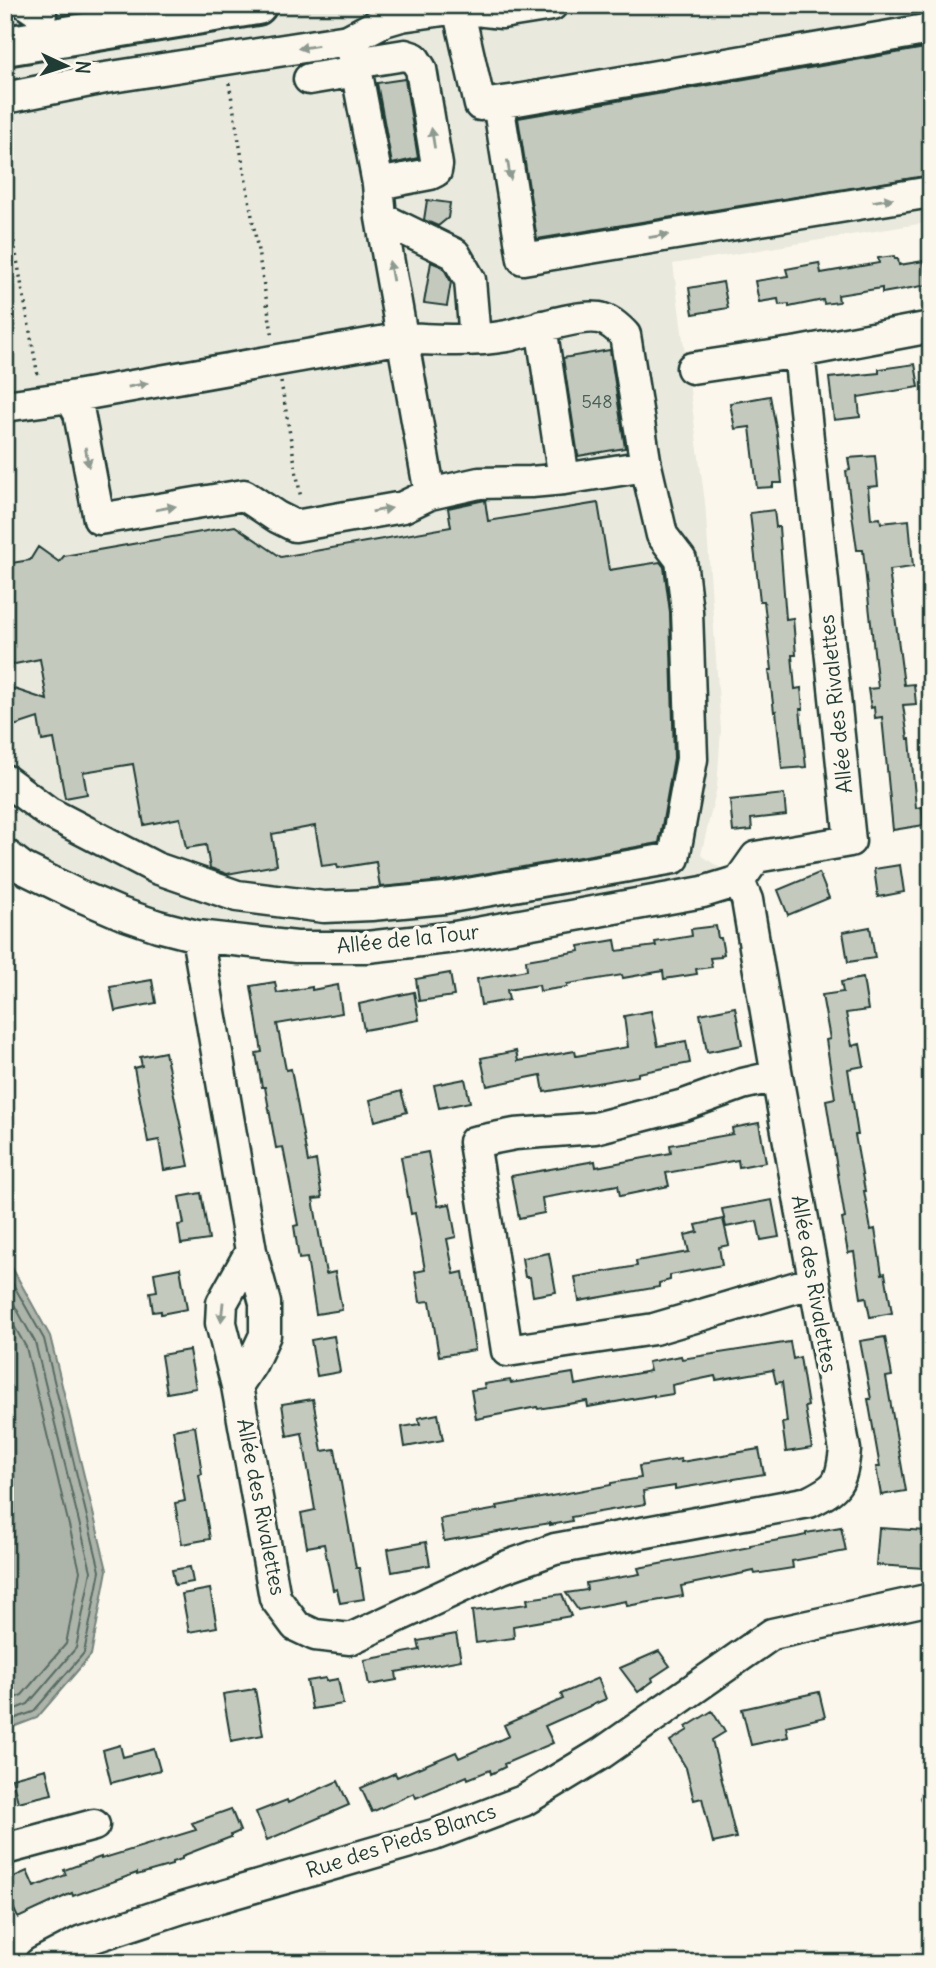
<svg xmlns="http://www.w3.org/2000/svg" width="936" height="1968" font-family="Delius,sans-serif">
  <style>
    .built { fill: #eae9de }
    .water { fill: #adb4aa; stroke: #74847b; stroke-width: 2 }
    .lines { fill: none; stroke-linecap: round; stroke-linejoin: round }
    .shore { stroke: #586d63; stroke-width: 2 }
    .stream { stroke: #74847b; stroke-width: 6 }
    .building { fill: #c4c9be; stroke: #1f3d34; stroke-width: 2 }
    .minor-casing { stroke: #1f3d34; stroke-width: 35 }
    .major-casing { stroke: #1f3d34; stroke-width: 44 }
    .path { stroke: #1f3d34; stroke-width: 3.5; stroke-dasharray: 2 5; stroke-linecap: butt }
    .minor { stroke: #fbf7ec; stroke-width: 30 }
    .major { stroke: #fbf7ec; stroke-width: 38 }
    .oneway { fill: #8d9a90 }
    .labels { text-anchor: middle; stroke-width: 7; stroke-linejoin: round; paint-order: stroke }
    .number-label { font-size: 18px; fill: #486056 }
    .street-label { font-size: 21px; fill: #1f3d34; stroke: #fbf7ec }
  </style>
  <rect width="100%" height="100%" fill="#fbf7ec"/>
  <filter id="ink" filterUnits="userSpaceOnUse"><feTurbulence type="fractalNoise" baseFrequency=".0143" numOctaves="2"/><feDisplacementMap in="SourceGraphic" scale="14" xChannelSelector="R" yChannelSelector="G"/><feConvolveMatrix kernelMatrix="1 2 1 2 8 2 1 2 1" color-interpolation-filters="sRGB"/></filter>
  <g filter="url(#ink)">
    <path class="built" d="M5,5H931V222L673,264L705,502L721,730L717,787L701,855L739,881L455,937L197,936L5,854Z"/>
    <path class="water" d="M5,1255L50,1336L107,1570L91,1655L37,1718L5,1730Z"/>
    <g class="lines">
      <path class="shore" d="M5,1270L44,1339L100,1571L84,1653L33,1712L5,1722
        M5,1288L35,1342L91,1571L76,1648L28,1704L5,1713
        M5,1310L26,1347L80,1571L66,1644L22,1695L5,1702"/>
      <path class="stream" d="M922,1798L931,1808"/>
    </g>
    <path class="building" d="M931,47V175L537,239L518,118Z
      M405,79L418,158L392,164L377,83Z
      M427,200L450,203L448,218L438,226L424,220Z
      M894,256L895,259H898L899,265L924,261L928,285L882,293V288L838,295L839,302L824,304L823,300L789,307V304L779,305L778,299L759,302L755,281L788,276L786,269L819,263L821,273L879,263L878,258Z
      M431,262L443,267L451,282L447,306L424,303Z
      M723,282L728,308L693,314L689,288Z
      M610,350L625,448L578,456L563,358Z
      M915,364L919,387L858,397L860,417L834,420L829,378L879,373V369Z
      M770,396L777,433L782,483H773V487L757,488L750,427L735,429L730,403Z
      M875,456L878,486L868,487L871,519L880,518L881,523L909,520L913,567L889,570L904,685L914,684L916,704L903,705L908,739H910L916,808L922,807L924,825L893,830L882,717L875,718L874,707L871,708L868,689L878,688L863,550H857L846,471L850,470L848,458Z
      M485,500L488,521L598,503L609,570L660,562L664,567L670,612L674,758L659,843L443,881L380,887L376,862L338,868L337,864L322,866L315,826L272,834L277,865L227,874L210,868L206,845L186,848L180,818L144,825L133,764L83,772L87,794L65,798L54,739L42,741L38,718L17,725L5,726V686L47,700L40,659L5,666V564L30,560L38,547L59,562L64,556L235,526L281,557L451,527L448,508Z
      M774,510L776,527H779L786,619L793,618L796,655H792L795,689L801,688L803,709H800L806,767L782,769L776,711L774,712L769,670H772L764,601H760L750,513Z
      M784,794L786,815L751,819L752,830L733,832L730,800Z
      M900,865L904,892L878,897L874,869Z
      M819,873L829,898L788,915L778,890Z
      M716,926L718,938H721L724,954L721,955V957L710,958L712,967L696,969L697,974L664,979L663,971L623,978L622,975L567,984V987L540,991L539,985L507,990L509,1000L481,1005L477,979L527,970L526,960L580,951L579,946L615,940L617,951L656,946L655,942L692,936L691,929Z
      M870,927L875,958L848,962L843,932Z
      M450,973L454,996L419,1001L416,979Z
      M863,978L868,1010L846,1013L852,1046L860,1044L864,1066L848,1069L858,1135H855L865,1191H864L871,1230L875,1229L882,1274L885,1273L892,1313L870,1317L866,1297L861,1298L854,1252L848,1253L842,1219L845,1218L826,1100L835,1098L826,1040L830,1039L822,995L843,992L841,982Z
      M152,980L156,1003L115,1011L110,987Z
      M275,982L277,993L312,987V990L338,985L342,1013L277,1024L286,1070L291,1069L308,1162L316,1160L322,1198L313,1199L326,1274L335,1272L342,1310L316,1314L307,1258L299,1259L294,1226L298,1225L283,1147L276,1148L265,1087H262L256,1053L262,1052L251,986Z
      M414,992L419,1020L364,1030L359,1004Z
      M735,1007L742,1045L707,1052L700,1014Z
      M651,1011L658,1046L686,1041L690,1063L638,1073V1076L544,1092L541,1075L487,1086L481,1058L516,1051L518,1061L575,1051L576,1056L628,1047L624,1016Z
      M165,1052L189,1166L164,1170L159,1140L148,1142L134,1068L142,1066L140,1057Z
      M465,1079L470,1102L439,1108L434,1085Z
      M401,1091L407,1112L375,1121L370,1100Z
      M759,1123L766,1162L739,1167L738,1160L666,1173L669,1186L620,1196L618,1185L542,1198L544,1213L519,1218L511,1176L595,1161L596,1167L671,1153L670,1145L733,1134L732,1128Z
      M428,1152L438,1206L450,1204L456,1237L447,1239L454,1274L463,1272L475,1350L439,1356L430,1301L420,1302L415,1272L425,1270L415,1213L411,1214L401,1157Z
      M201,1193L209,1240L181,1244L178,1225L184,1224L179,1197Z
      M772,1200L779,1237L761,1240L757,1221L726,1227L722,1209Z
      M723,1219L729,1245L719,1247L722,1265L670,1275V1280L659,1283V1287L579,1301L575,1277L637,1266L636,1261L689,1252L685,1235L698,1232L696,1225Z
      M549,1253L556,1292L533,1296L530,1277H525L522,1258Z
      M180,1268L187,1309L161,1314V1311L153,1312L150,1292L157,1291L154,1273Z
      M334,1336L340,1372L317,1376L311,1340Z
      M885,1337L892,1376L886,1377L906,1491L881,1495L876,1467H880L868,1399H871L860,1341Z
      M790,1342L793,1359L800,1357L808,1406L805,1407L812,1448L786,1452L782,1423L787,1422L782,1382L776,1383L773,1370L716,1380L715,1376L672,1385L673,1394L654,1397V1395L588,1407L587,1401L538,1409L537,1407L476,1419L471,1390L485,1388L484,1384L510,1380L511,1383L573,1373L575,1385L650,1371L648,1362L681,1356L682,1359Z
      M189,1350L196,1388L167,1393L161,1355Z
      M313,1399L322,1451L335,1449L356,1568H359L364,1599L340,1603L337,1589L333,1590L324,1544L307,1547L301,1513L315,1510L302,1433L287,1436L282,1404Z
      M438,1414L443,1440L405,1447L402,1427L420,1424L418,1418Z
      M195,1426L202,1474L199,1475L210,1539L182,1544L175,1503L185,1501L173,1430Z
      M759,1449L764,1474L675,1489V1486L643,1491L645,1504L571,1517L572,1521L550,1525V1523L444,1541L440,1519L498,1509L497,1506L611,1485V1483L641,1478L639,1466L681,1459V1462Z
      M841,1527L846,1551L792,1561L793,1568L755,1574L754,1571L681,1586L683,1596L627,1606L626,1601L578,1610L566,1593L587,1590L586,1583L640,1574L638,1568L750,1547V1545L797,1537L806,1535V1533Z
      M879,1528L927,1531L924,1568L876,1565Z
      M426,1542L430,1565L392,1572L388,1549Z
      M190,1567L193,1582L175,1585L172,1570Z
      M210,1589L217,1627L189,1632L182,1594Z
      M562,1594L571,1616L513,1626L514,1638L476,1643L472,1611L528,1604L527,1599Z
      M456,1634L461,1660L396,1672L397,1680L369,1685L364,1660L420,1650L418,1641Z
      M659,1651L670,1666L652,1678L653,1681L638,1692L620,1668Z
      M326,1678V1681L338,1679L343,1704L312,1709L307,1681Z
      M598,1678L606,1699L545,1726L553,1743L504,1764L505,1767L491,1774L490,1770L468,1779L467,1776L416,1798L414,1793L372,1812L361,1788L395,1773L397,1777L456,1752L459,1758L509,1736L504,1725L563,1699L561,1694Z
      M255,1689L263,1735L231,1741L223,1694Z
      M819,1692L825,1717L786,1726L788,1737L751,1745L742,1709Z
      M712,1711L725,1732L712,1740L736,1838L713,1843L702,1798L694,1800L686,1768L670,1741L688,1730L686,1727Z
      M120,1745L123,1757L154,1749L160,1770L111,1783L103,1750Z
      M46,1769L52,1794L18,1802L12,1778Z
      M338,1781L349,1805L267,1840L256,1812L287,1800L288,1803Z
      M231,1809L240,1831L231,1835V1837L182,1856V1859L172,1862V1865L137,1875V1873L73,1896L72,1893L18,1918L5,1890V1881L27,1871L34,1887L66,1875L64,1870L101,1857V1859L196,1830L192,1823Z"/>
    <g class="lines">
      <g class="minor-casing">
        <path id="minor" d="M28,5L41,14
          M458,8L480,105L517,100L931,29
          M348,40L384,21L401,16L458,8L502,13L552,5
          M355,63L405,55L414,58L421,69L437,165L436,171L430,174L378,184
          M309,79L357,71
          M5,98L105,78L348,40L355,63L378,184L381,218L430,494
          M498,103L523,259L931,192
          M381,218L455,254L470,280L475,339
          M541,326L564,479
          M692,368L799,352
          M5,406L70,397L403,338C438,340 473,342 507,336C529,331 583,312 603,319C612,322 619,329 625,335L646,466
          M5,780L48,812L156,868L237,896L324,907L371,905L445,898L674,858L692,759L687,611L681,560L662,535L646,466L564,479L531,482L479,483L430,494L403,507L295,526L277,517L244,495L99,519L79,413L70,397
          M5,854L23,868L78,895L120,913L158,926L197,936L296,947H367L455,937L703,892L739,881
          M739,881L756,857L850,841L799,352L931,327
          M197,936L251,1251L265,1303V1335L252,1363L237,1386
          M777,1076L742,1084L684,1105L595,1128L515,1134L474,1142L507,1351L654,1329L814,1282
          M251,1251L222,1303L221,1323L237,1386L275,1598L296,1626L315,1635L350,1639L502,1568L555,1549L809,1502C839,1487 841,1483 845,1450L777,1076L747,900L739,881
          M5,1849L94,1825
          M40,1963L82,1941L182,1908L434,1835L523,1801L602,1753L772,1634L931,1599"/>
      </g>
      <g class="major-casing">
        <path id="major" d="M5,46L257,5"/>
      </g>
      <path class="path" d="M229,83L273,338
        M5,193L38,376
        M281,382L301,499"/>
      <use href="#minor" class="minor"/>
      <use href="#major" class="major"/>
    </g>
    <defs><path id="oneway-solid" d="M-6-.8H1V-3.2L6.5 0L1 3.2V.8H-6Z" transform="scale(1.75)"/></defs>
    <g class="oneway">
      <use href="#oneway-solid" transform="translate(308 47) rotate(171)"/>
      <use href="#oneway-solid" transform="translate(433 138) rotate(-99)"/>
      <use href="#oneway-solid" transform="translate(509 170) rotate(81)"/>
      <use href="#oneway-solid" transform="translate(883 200) rotate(-9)"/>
      <use href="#oneway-solid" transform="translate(659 236) rotate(-9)"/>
      <use href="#oneway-solid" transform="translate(391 271) rotate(-100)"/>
      <use href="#oneway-solid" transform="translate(138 385) rotate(-11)"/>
      <use href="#oneway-solid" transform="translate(87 457) rotate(80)"/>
      <use href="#oneway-solid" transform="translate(166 508) rotate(-10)"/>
      <use href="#oneway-solid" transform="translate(382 510) rotate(-10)"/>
      <use href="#oneway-solid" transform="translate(222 1312) rotate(96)"/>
    </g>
  </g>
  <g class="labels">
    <g class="number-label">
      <text x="597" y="408">548</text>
    </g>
    <g class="street-label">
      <text transform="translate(836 704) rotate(-96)" y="7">Allée des Rivalettes</text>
      <text transform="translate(408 939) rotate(-6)" y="7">Allée de la Tour</text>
      <text transform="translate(814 1284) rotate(80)" y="7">Allée des Rivalettes</text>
      <text transform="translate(261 1507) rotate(79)" y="7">Allée des Rivalettes</text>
      <text transform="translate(401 1841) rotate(-18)" y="7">Rue des Pieds Blancs</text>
    </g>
  </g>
  <rect width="936" height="1968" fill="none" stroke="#fbf7ec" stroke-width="28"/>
  <rect x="14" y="14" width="908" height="1940" fill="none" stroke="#1f3d34" stroke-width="2.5" filter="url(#ink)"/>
  <g transform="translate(66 66) rotate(94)" stroke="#fbf7ec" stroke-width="5" paint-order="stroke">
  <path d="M0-5L12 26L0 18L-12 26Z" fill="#1f3d34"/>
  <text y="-10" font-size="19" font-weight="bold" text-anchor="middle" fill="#1f3d34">N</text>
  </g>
</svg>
